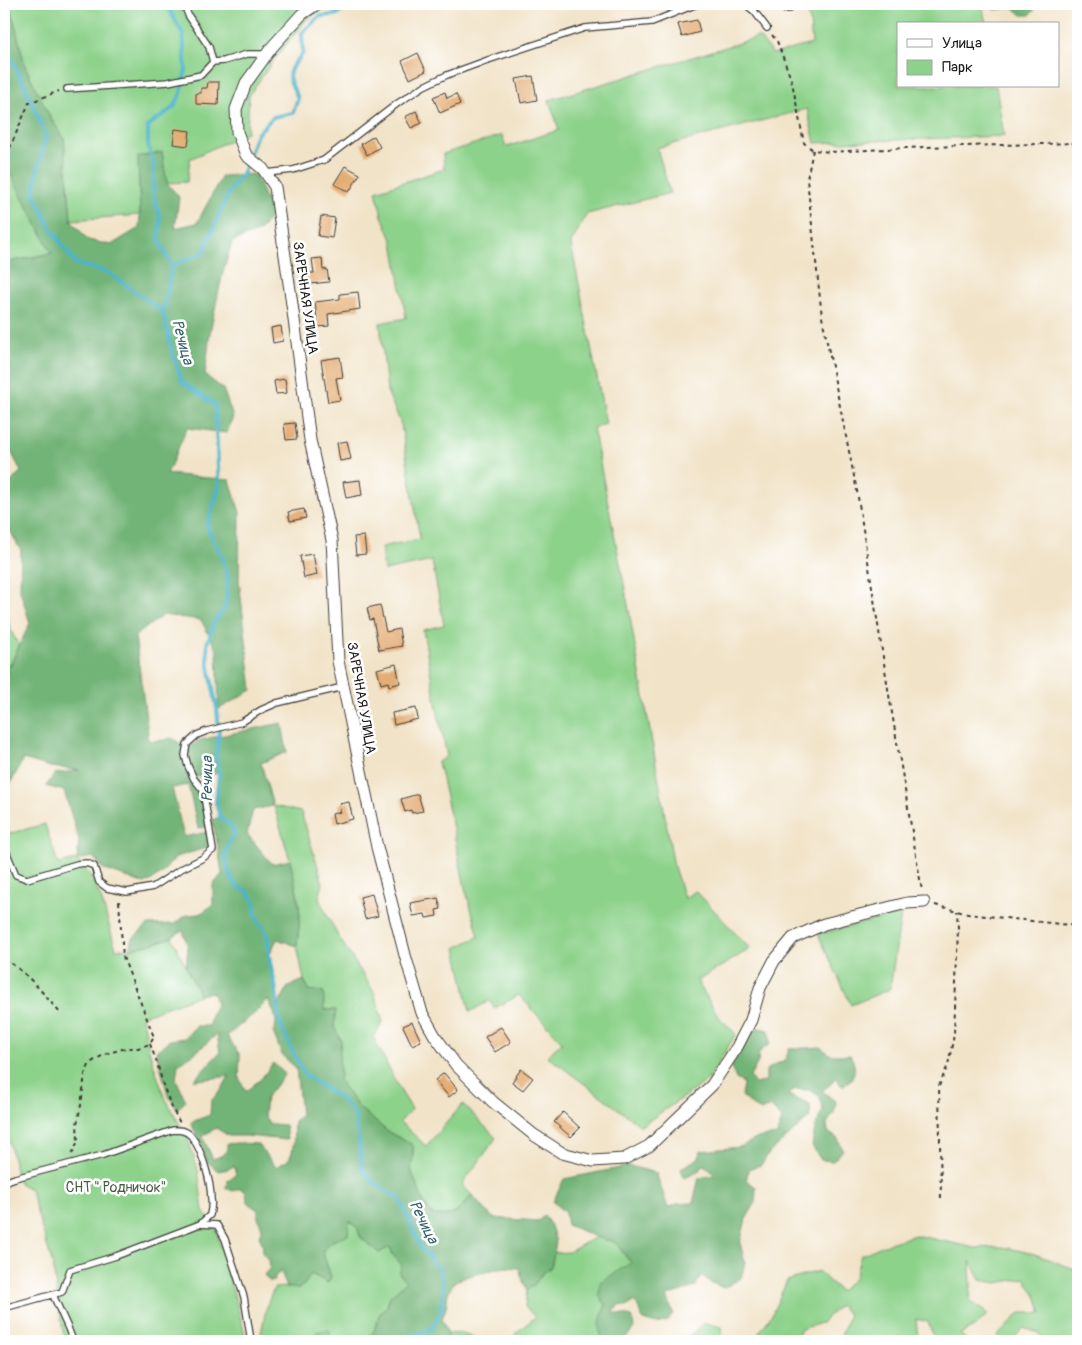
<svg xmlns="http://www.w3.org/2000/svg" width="1082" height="1345" font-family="Pangolin,sans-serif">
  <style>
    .green { fill: #8dd28b; stroke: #547754 }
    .forest { fill: #72b477; stroke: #47684a; fill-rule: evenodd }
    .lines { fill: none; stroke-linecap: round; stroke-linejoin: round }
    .stream { stroke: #4cb4cb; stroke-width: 4 }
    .building { fill: #e4ad75 }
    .lane-casing { stroke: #3c3a36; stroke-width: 8 }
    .street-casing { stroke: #3c3a36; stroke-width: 13 }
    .path { stroke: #3c3a36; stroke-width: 2; stroke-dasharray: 4 4; stroke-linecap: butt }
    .lane { stroke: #fff; stroke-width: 5.5 }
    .street { stroke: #fff; stroke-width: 11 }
    .labels { text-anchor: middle; stroke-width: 5; stroke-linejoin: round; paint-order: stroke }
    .street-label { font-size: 14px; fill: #1c1c1c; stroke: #fff }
    .park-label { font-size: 14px; fill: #445c43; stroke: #fff }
    .water-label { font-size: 15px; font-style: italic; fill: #32606b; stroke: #fff }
  </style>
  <rect width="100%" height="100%" fill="#fff"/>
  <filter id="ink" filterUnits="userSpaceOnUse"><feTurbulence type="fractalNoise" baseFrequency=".02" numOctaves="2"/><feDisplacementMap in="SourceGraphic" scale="10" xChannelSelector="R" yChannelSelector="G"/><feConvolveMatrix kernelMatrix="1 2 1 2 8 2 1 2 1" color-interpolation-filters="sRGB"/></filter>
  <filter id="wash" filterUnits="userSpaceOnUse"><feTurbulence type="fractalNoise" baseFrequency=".0096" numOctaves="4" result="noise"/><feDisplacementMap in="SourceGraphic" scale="20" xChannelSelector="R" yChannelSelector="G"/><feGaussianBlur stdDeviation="1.12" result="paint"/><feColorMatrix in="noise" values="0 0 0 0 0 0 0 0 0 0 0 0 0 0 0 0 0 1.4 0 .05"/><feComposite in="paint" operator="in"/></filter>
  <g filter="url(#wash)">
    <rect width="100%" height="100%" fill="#f1e3c8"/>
    <path class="green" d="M10,4H331L307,19L273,61L249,95L247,132L190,159L187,182L167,183L138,157L140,215L71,220L64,138L51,119L25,66Z
      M804,4H982L986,24H898V86H996L1004,136L815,143L807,109L657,148L670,193L587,214L571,243L606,424L593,428L626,594L674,867L684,898L696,891L750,949L697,981L719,1017L736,1034L707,1081L641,1126L547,1056L562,1042L519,995L495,1008L489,1001L470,1012L456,948L479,936L465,888L451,819L438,762L447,756L437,709L423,630L444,625L432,561L384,571L381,547L420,539L401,424L387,391L380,323L406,318L393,242L382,216L376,191L444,169L443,154L502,135L506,147L559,130L549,100L759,37L773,54L812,44L810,22Z
      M11,174L52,253L4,263V179Z
      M4,605L11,631L19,646L7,672L4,681Z
      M274,806L301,812L323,883L319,899L338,936L374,992L383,1022L373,1037L400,1090L412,1109L400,1122L426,1146L463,1104L496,1138L462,1185L472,1195C457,1213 455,1218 431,1214L423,1201L411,1170L413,1156V1145L388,1132L358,1107L339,1080L340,1075L339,1057L341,1040L334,1027L336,1010H324L309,990L304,980L297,946L300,916L298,897L290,860Z
      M45,824L58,864L77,860L91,876L102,901L116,949C136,949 154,944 172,937L186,967L200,995L142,1016L147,1038L149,1050L163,1093L176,1118L188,1139L198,1170L203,1211L216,1230L247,1341H67L63,1332L52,1262L30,1189L19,1183L6,1130L4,1112V835Z
      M901,914L890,989L851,1005L818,934Z
      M349,1220L357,1227L361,1238L390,1247L393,1255L402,1265L407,1283L390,1296L387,1306L379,1315L374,1331L366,1341H332L329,1330L316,1332L318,1341H300L295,1338L289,1341H279L276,1337L266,1341H257L261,1333L267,1305L274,1288L287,1287L298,1289L305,1284L311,1274L328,1283L331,1277L324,1257L323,1250L332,1241L348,1235Z
      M915,1235L975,1248L1002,1247L1035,1254L1074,1269L1078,1275V1341H1044L1039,1333L1023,1328L1012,1341H993L1020,1313H1042L1036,1296L1025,1278L997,1283L980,1280L970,1261L971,1285L970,1301L988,1314L974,1327L960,1334L968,1341H938L934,1338L928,1322L916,1319L918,1337L900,1341H839L849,1315L840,1305L821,1323L801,1329L796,1341H753L771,1316L787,1281L818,1271L840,1291L854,1279L861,1255L884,1245Z
      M596,1237L615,1242L631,1263L619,1271L606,1305L602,1338L605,1341H508L516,1333L535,1317L525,1307L527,1290L534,1285L542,1274L551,1267L554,1253L569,1252Z
      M705,1323L722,1327L723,1341H665H683Z
      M463,1333L484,1341H447L448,1334Z"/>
    <path class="forest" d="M4,4H10L25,66L51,119L64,138L71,220L88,240L111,245L139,228L140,215L138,157L162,152L167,183L179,197L175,228L197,223L222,176L255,174L272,215L259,231L232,242L222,276L210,332L205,375L223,389L233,417L227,433L187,428L167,474L230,480L240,513L239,581L252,690L219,709L217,650L201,620L163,615L135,636L149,741L164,740L172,738L187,748L200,740L282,723L287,752L261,763L273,806L253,810L247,834L272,864L290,860L298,897L300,916L297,946L277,939L269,956L278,1006L288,987L304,980L309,990L324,992V1010H336L334,1027L341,1040L339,1057L340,1075L339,1080L358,1107L388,1132L413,1145V1156L411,1170L423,1201L431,1214C455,1218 457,1213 472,1195L493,1218L539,1221L544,1215L551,1226L556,1242L554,1253L551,1267L542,1274L534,1285L527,1290L523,1281L519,1268L504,1267L468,1276L454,1282L448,1293L446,1308L442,1319L448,1334L447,1341H366L374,1331L379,1315L387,1306L390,1296L406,1282L399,1273L402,1265L393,1255L390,1247L379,1253L361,1238L357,1227L350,1221L348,1235L332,1241L323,1250L324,1257L331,1277L328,1283L311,1274L305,1284L298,1289L287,1287L281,1272L276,1275L274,1281H269L264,1275L270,1268L269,1260L262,1253L263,1245L259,1236L262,1228L258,1218V1210C250,1205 246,1202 246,1192L240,1188L233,1191L226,1188L227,1180L236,1175L234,1166L228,1169L218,1171L207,1161L191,1122L210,1115L211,1101L222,1089L229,1076L207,1079L194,1080L220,1052L217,1034L195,1053L178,1064L176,1079L186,1101L177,1109L168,1095L156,1051L170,1040L185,1038L196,1026H209L212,1012L217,1004L212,992L200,995L186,967L188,947L183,930L172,937L152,944L131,949L132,939L148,925L174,924L187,915L200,914L213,905V885L222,874L218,846L212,820L220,817L216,803L219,772L204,778L192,775L201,784L207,827L198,828L188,785L172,788L184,837L208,832L209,847L176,857L160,875L145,884L103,869L93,857L77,860L79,840L64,791L46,786L55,774L79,770L51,767L23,759L10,785L4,777V681L7,672L30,623L20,590L21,551L4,519V490L21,471L10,450L4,446V261V263L52,253L11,175L4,179ZM268,1000C273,1010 280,1022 273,1032L282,1055L296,1068L301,1115L294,1121C293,1133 296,1153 287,1161C284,1163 279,1165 276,1167L257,1144L237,1143L227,1144V1150L221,1156L213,1159L202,1136L216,1128L229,1136H247L287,1140L285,1125L270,1124L264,1116L266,1097L285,1074L273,1063L261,1079L246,1091L239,1078L240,1055L227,1036L256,1012Z
      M990,4H1034L1036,8L1030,15H1022L1013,7L994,10Z
      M754,1027L769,1030L770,1044L759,1052L758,1062L750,1077L755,1084L766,1081V1070L786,1059L789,1049L820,1047L831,1055H850C858,1068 855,1079 842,1086L835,1077L832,1083L822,1091L836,1102L834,1113L827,1123L828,1132L838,1139L843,1150L833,1161L821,1160L812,1146L815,1128L823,1109L820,1097L810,1090L795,1089L788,1095L810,1105V1117L770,1152L761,1165L749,1169L746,1180L756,1187L755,1204L746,1219L740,1243L745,1263L741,1278L724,1288L712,1283L701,1275L695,1287L667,1296L673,1313L668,1321L656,1324L643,1320L639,1308L634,1301L628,1306L618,1305L614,1313L632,1317L634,1328C623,1343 623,1341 605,1341C595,1331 601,1317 606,1305L599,1295L600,1282L631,1263L615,1242L596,1237L567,1225L565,1213L553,1202L564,1179L630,1166L656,1173L668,1208L677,1204L693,1203L699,1178L715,1175L704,1165L698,1172L684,1178L681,1168L699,1158L701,1151L740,1147L758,1138L777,1135L782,1119L771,1106L761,1111L753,1106L742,1097L743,1083L736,1079L731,1067Z
      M329,1330L332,1341H318L316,1332Z"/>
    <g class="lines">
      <path class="stream" d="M4,4L8,52L28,93L46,136L38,168L34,193L51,228L75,263L109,273L163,312
        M166,4L183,34L186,70L181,93L174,107L148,126V145L154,166L153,194L160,217L159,241L172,266L163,312L172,351L182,382L215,405L219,488L207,526L213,540L222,555L228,579L225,607L214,623L207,644L208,661L217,709L219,733L216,756L219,772L216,803L220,817L229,824L235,833L229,842L225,857L230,875L236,886L247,891L254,900L256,917L267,934L269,956L276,990L279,1021L290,1046L304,1074L341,1099L355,1115L363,1171L377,1185L400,1199L421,1248L441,1271L443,1288L441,1311L431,1329L409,1338L406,1341
        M172,266L203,253L230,190L243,173L257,134L273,117L293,113L298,98C286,73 285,75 303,53L302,33L320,16L335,15L355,4"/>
    </g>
    <g id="blocks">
      <path class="building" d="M782,4H792V12L783,13Z
        M697,20L700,32L682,37L678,24Z
        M418,53L426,71L410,79L402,61Z
        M533,76L537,100L521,103L516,79Z
        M208,82H219L218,105L196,104V93H201V88H207Z
        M445,92L447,98L456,94L460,104L440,113L433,97Z
        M416,111L422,123L411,128L405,117Z
        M175,129L190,131L188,146L173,144Z
        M374,136L380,147L367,155L361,144Z
        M345,166L360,174L349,192L334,184Z
        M321,216L335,218L332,238L318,236Z
        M322,258L323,270L327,269L329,282L310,284L308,273H314L312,259Z
        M358,292L360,309L328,314L329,326L318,327L315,302L340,299V294Z
        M281,326L283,341L273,343L271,328Z
        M340,357L343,377L336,378L340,400L328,402L321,360Z
        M285,379L287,393L276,394L274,381Z
        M295,423L297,439L286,440L284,424Z
        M347,441L351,459L340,461L337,443Z
        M360,480L362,495L346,498L343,482Z
        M304,509L306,518L290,521L288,512Z
        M364,536L366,554L356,555L354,537Z
        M313,554L317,575L304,578L300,556Z
        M380,605L386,632L399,629L402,646L379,650L373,619L370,620L367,608Z
        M396,664L400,683L389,686L388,682L381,684L377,669Z
        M416,708L418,719L394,725L392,713Z
        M418,794L423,811L412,813L411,810L405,812L401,799Z
        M349,802L353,819L334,824L332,814L340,812L339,804Z
        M372,894L378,916L365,919L360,897Z
        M438,898L441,909L436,910L437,916L426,918L425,914L413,916L410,903Z
        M412,1022L421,1041L412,1045L403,1026Z
        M501,1027L511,1042L495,1052L485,1037Z
        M521,1069L533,1078L523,1090L512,1082Z
        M444,1073L458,1090L449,1097L435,1080Z
        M563,1112L580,1128L571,1137L554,1122Z"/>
    </g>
  </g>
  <g filter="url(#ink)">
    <use href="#blocks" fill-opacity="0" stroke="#3c3a36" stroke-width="1"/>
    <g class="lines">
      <g class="lane-casing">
        <path id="lane" d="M745,4L754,11L767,28
          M213,62L224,61L247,54H267
          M67,89L168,82L201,75L213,62L209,47L188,15L184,4
          M266,173L293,170L324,160L398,103L424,86L447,75L488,60L585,28L652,22L697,4
          M4,846L16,875L27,879L77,864L86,863L94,866L99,882L107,888L127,892L153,887L181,869L203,858L213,850L203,790L194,779L188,766L185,755L187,744L197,735L207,731L242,722L261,710L277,703L343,687
          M4,1182L15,1178L103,1155L173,1130C180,1130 186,1130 191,1136C202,1149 211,1182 211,1199C212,1204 211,1210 210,1215L200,1224L116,1256L70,1270L62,1292L4,1308
          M200,1224L217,1225L225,1239L244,1297L251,1341
          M53,1295L68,1328L73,1341"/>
      </g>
      <g class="street-casing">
        <path id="street" d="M317,4L302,14L272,47L246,83L236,109L237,132L246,155L263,169L275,187L291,297L310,440L332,540L338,661L377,847L405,955L422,1013L435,1036L456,1065L493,1102L534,1135L562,1153L593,1161L624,1159L649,1146L712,1085L737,1047L751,1020L760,988L774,961L793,938L824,924L907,903L924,902"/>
      </g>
      <path class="path" d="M772,35L777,41L792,82L804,143L813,150L829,152L925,147L1078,143
        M813,150L807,179L822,317L857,491L889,695L922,891
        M4,154L9,150L29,103L59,91
        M935,905L968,914L1078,926
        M4,960C24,968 46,997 61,1014
        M150,1044L157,1063L164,1088L172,1108L180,1123
        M72,1154L78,1141L77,1124L81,1105L85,1074L90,1063L105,1054L126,1048H138L150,1044L154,1037L123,957L119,901L117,899
        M941,1198L939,1086L948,1065L954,1035L958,928L957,911"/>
      <use href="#lane" class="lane"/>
      <use href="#street" class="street"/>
    </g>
  </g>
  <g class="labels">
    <g class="street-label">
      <text transform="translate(306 298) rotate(82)" y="5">ЗАРЕЧНАЯ УЛИЦА</text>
      <text transform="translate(362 698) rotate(80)" y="5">ЗАРЕЧНАЯ УЛИЦА</text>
    </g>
    <g class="park-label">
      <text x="116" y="1192">СНТ " Родничок"</text>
    </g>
    <g class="water-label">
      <text transform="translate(183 342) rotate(75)" y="5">Речица</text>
      <text transform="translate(207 779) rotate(-90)" y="5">Речица</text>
      <text transform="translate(424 1222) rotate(64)" y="5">Речица</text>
    </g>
  </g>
  <rect width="1082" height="1345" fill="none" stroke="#fff" stroke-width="20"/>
  <rect x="897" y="22" width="162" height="65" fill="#ffffff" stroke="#a4a4a4"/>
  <rect x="907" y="39" width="25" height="8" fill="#ffffff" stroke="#a4a4a4"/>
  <text x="942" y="48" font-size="15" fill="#1c1c1c">Улица</text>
  <rect x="907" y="60" width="25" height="15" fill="#8dd28b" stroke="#a4a4a4"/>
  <text x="942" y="72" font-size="15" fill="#1c1c1c">Парк</text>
</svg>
